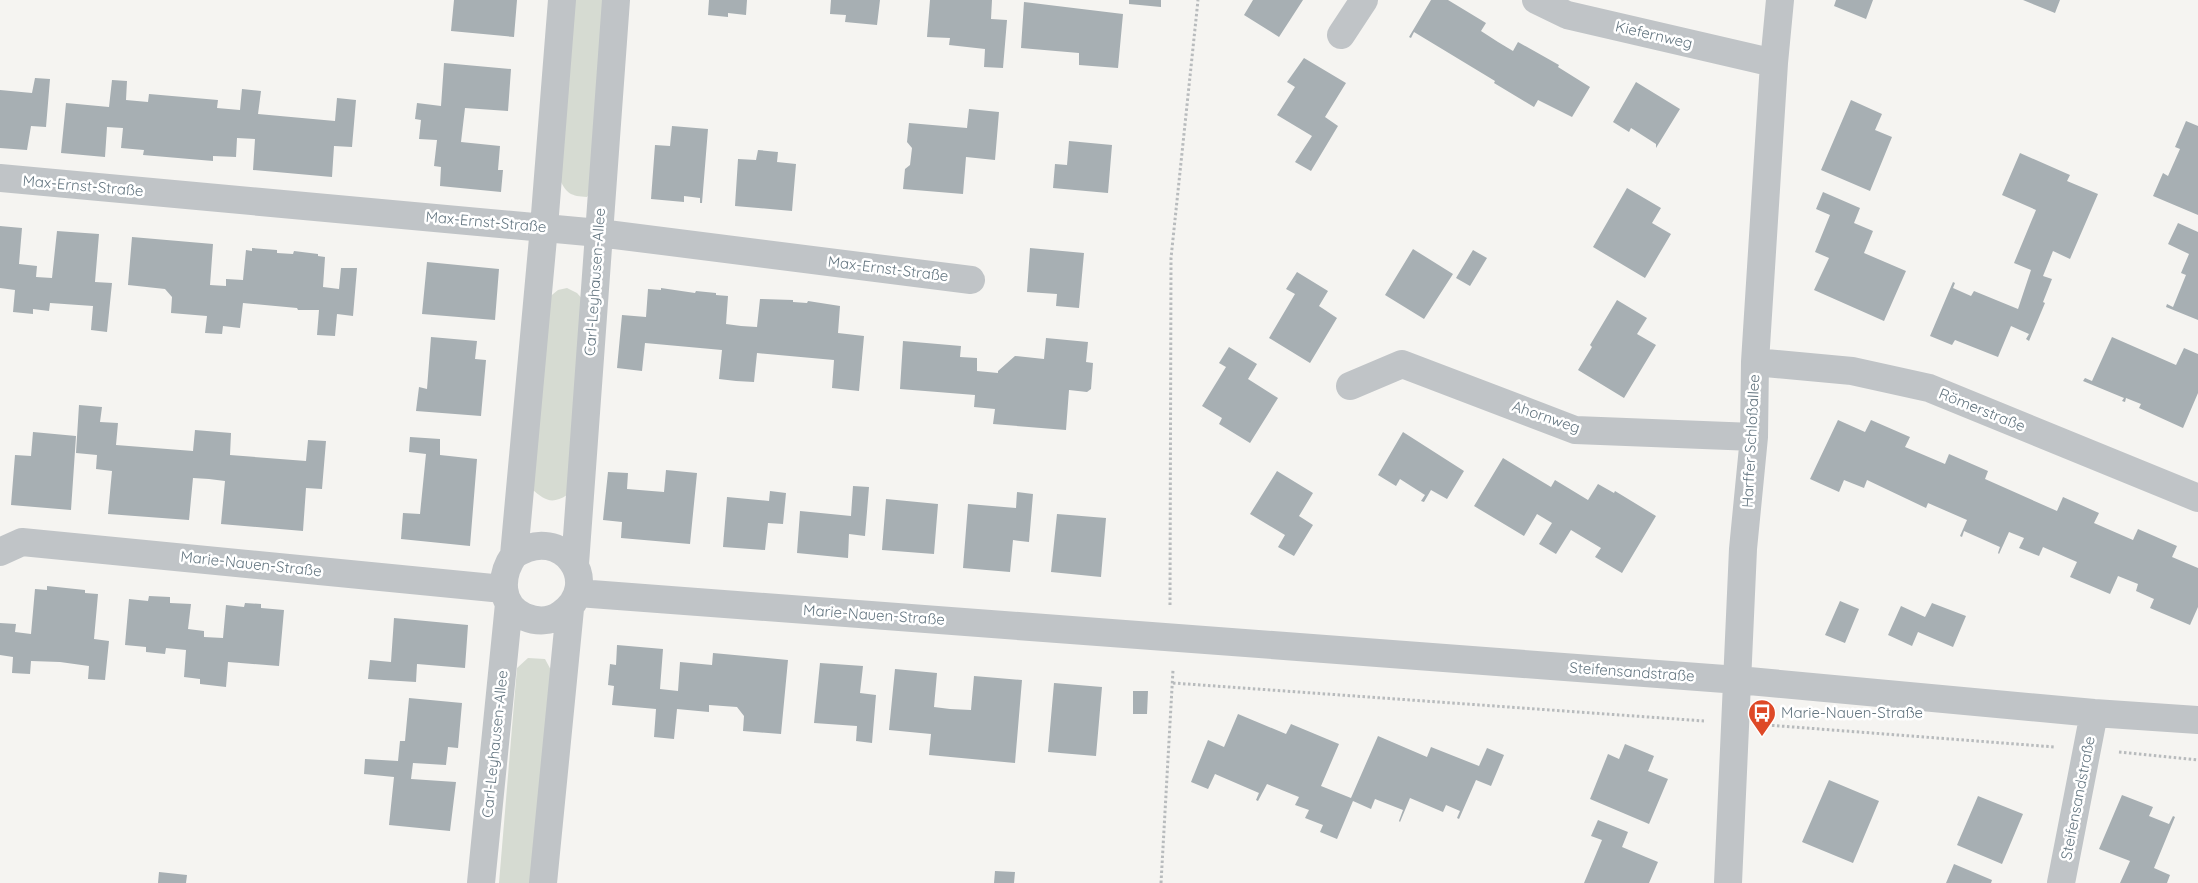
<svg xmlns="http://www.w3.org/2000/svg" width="2198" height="883" font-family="Quicksand,sans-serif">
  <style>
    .green { fill: #d6dbd2 }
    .building { fill: #a7afb3 }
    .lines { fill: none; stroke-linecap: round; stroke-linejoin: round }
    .path { stroke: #b8bbbd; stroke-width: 3; stroke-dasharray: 2.5 2.5; stroke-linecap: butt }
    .street { stroke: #c0c4c7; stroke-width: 28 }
    .labels { text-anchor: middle; stroke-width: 5; stroke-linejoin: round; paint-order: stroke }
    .street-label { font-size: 15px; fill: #647681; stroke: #fff }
    .poi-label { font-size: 15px; fill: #647681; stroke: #fff; text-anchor: start }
  </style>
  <rect width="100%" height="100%" fill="#f5f4f1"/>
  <path class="green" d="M575,0H612L594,187L587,197C571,196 567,194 560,180Z
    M567,288L577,293L585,302L567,495C552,505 544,500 532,489L547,299L558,290Z
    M528,658L545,659L552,672L534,883H499L517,668Z"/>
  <path class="building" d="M454,0H517L514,37L451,31Z
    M709,0H747L746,15L728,13V17L708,15Z
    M831,0H880L877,25L845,22L846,15L830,14Z
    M930,0H992L991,19L1007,20L1003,68L984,67L985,49L949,45L950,38L927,37Z
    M1129,0H1161V7L1129,4Z
    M1253,0H1303L1279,37L1244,15Z
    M1431,0H1448L1486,23L1481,31L1498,42L1513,51L1518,42L1559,65L1558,67L1590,87L1572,117L1538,100L1534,107L1494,83L1495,81L1414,32L1411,38L1409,37Z
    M1836,0H1873L1866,19L1834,6Z
    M2023,0H2060L2055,13Z
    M1024,2L1123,14L1118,68L1079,65V53L1021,48Z
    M1304,58L1346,83L1325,117L1338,126L1311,171L1295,162L1312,136L1277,115L1295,87L1287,82Z
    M444,63L511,69L508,111L465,108L461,142L500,146L498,170H503L501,192L440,186L441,167L434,166L437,140L419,139L421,120L415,119L417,103L441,106Z
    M35,78L50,79L46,127L31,126L27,150L0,148V90L32,93Z
    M112,80L127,81L126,100L148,102L149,94L218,100L217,108L240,110L242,89L261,91L258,114L335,121L337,98L356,100L352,147L334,146L332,177L253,170L255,139L237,138L236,157L213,156V161L143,155L144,150L121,148L123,128L107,127L105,157L61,153L66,103L109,107Z
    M1636,82L1680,109L1656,148V144L1631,128L1629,132L1613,122Z
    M1851,100L1882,114L1875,130L1892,137L1870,191L1821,170Z
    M969,109L999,112L995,160L966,157L963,194L903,189L905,169L910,165L912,148L907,142L909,123L967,128Z
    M2186,121L2198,126V215L2153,196L2163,173L2168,176L2180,149L2175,147Z
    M672,126L708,129L702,203H700V198L684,196V202L651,199L655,145L670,146Z
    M1069,141L1112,145L1108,193L1053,188L1055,164L1067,165Z
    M758,150L778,152L777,162L796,164L792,211L735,206L738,159L756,160Z
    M2020,153L2070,175L2067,181L2098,194L2070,259L2053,251L2043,276L2052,279L2043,302L2045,303L2029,341L2026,339L2029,334L2011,326L1998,357L1955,340L1952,345L1930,336L1953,282L1955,283L1953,288L1971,296L1974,291L2018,309L2031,270L2014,263L2036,210L2002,195Z
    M1627,188L1661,208L1652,223L1671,234L1645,278L1593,247Z
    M1823,192L1860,208L1854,223L1873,231L1864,253L1906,271L1884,321L1814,290L1829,258L1815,252L1830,215L1816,209Z
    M2178,223L2198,232V320L2166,307L2167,304L2173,307L2186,275L2181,273L2189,254L2168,244Z
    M0,226L22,228L19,264L37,266L36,277L52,278L57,231L99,234L95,282L112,283L107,332L91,330L93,306L50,303L49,311L33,309V314L13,312L15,290L0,288Z
    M132,237L213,244L210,285L226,286V279L243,280L246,250L252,251V248L277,250V253L293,254L294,251L318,254V256L325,257L323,287L339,289L341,268H357L353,316L337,314L335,336L317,335L319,310H298L297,308L243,303L240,328L223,326L222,334L205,333L207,316L171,313L172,297L165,289L128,285Z
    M1030,248L1084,253L1079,308L1056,306L1057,294L1027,292Z
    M1413,249L1453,274L1424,319L1385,295Z
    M1473,250L1487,258L1470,286L1456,278Z
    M427,262L499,269L495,320L422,314Z
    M1297,272L1328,291L1319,306L1337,318L1310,363L1269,338L1295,294L1286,289Z
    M661,288L695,293L696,291L716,293V295L728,296L726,324L741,326L757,327L760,299L793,300V302L807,303L808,301L840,306L838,333L864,336L859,391L832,388L834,360L757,353L754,382L736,381L719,379L722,350L645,343L642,371L617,368L622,315L646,317L648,289L661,290Z
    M1617,300L1647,318L1637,334L1656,345L1624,398L1578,370L1592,347L1590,345Z
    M431,337L477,341L475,359L486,360L481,416L416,411L419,387L427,389Z
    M2112,337L2176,365L2184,348L2198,354V393L2183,428L2139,408L2141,404L2126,398L2125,402L2122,401L2124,398L2083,381L2085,378L2092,381Z
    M1046,338L1088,342L1086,362L1093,363L1091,389L1087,392L1069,390L1066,430L993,424L995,409L974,407L975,395L900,389L903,341L961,346L960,357L977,358V371L998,373V371L1015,356L1044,359Z
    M1229,347L1257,364L1248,379L1278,398L1250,443L1219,424L1222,418L1202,406L1226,367L1219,363Z
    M79,405L102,407L100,422L118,423L116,445L193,451L195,430L231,433L230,455L306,461L308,440L326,441L322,489L306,488L303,531L221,524L225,481L209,479L193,478L189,520L108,514L112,471L96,469L97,455L76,453Z
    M1838,420L1865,432L1871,420L1910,437L1905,447L1945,464L1949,454L1988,471L1985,479L2057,511L2063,497L2099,513L2094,523L2133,540L2138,529L2177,546L2172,557L2198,568V607L2190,625L2150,608L2154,599L2136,591L2138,584L2118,576L2110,594L2070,577L2077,562L2043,547L2039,556L2019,548L2024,538L2009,532L1999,554L1998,553L2000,547L1964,531L1962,537L1960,536L1967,520L1928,503L1926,508L1867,480L1864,488L1844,480L1839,492L1810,479Z
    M33,432L76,436L71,510L11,505L15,455L31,456Z
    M1403,432L1464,471L1447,499L1431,490L1424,502L1421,501L1425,495L1400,479L1396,486L1378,475Z
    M410,437L440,439V455L477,459L470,546L401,539L403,513L420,514L426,454L409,452Z
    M1503,458L1551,487L1555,480L1588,500L1598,484L1614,493L1615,491L1656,516L1622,573L1595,557L1601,548L1571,530L1556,554L1539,544L1552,523L1537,514L1524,536L1474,506Z
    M666,470L697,473L690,544L621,538L622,522L603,520L608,472L628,473L627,489L664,492Z
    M1277,471L1313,493L1299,516L1313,525L1294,556L1278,547L1285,535L1250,514Z
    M853,486L869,487L865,536L849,534L848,558L797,553L800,511L851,516Z
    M770,491L786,493L783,524L768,523L765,550L723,547L727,497L769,501Z
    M1017,492L1033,494L1029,542L1013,540L1010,572L963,568L968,504L1016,508Z
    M886,499L938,504L934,554L882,550Z
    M1057,514L1106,518L1101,577L1051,572Z
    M47,586L85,590V593L98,594L94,639L109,641L105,680L88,679L89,666L60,662L31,661L30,674L12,673L13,657L0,655V623L16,624L15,632L31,634L35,589L47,590Z
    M149,596L170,597V603L191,604L188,629L204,631V637L223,638L226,605L244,607L245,603L261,604V608L284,610L279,666L228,662L226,687L200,684V679L184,677L186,650L166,648L165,654L146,652V647L125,645L129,599L148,601Z
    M1840,601L1859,609L1845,643L1825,635Z
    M1932,603L1966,616L1953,647L1918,632L1912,646L1888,635L1901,606L1925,617Z
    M394,618L468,625L465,668L417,664L416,682L368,679L370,660L391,662Z
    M617,645L663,649L660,689L678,691L680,662L712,665L713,653L788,660L781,734L743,731L744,716L737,707L709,705V712L677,709L674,739L654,737L656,709L612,705L614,686L608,685L610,664L616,665Z
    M820,663L863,666L860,693L876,695L872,743L856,741L857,726L814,723Z
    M895,669L937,673L934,707L950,709L971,710L974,676L1022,680L1015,763L929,755L931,734L889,730Z
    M1054,683L1102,687L1096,756L1048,752Z
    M1133,691H1148L1147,714H1133Z
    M409,698L462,703L458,748L448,747L446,765L413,763L411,779L456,782L450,831L389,825L394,777L364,774L365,759L398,761L400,741H405Z
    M1238,714L1286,734L1291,724L1339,744L1321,786L1351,798L1378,736L1427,757L1431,747L1479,766L1487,748L1504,755L1491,786L1476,780L1459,819L1457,818L1460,811L1446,805L1443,812L1410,798L1400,822L1399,821L1403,810L1375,799L1371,809L1353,801L1337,839L1320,832L1323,825L1305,818L1309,810L1295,805L1299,797L1267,784L1258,801L1256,800L1259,793L1215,774L1208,789L1191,782L1208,740L1224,747Z
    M1625,744L1654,756L1648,771L1668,779L1649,824L1590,799L1608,754L1619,759Z
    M1829,780L1879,801L1853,863L1802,842Z
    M2122,795L2153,807L2149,816L2169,824L2173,816L2175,817L2154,868L2170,875L2167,883H2120L2130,861L2099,849Z
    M1978,796L2023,814L2002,864L1957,845Z
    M1598,820L1628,832L1622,847L1658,862L1649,883H1584L1602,840L1591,836Z
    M1954,864L1992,880L1991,883H1946Z
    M995,871L1015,872L1014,883H994Z
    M159,872L187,875L186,883H158Z"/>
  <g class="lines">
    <path class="path" d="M1170,605L1171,258L1198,0
      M1173,683L1704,721
      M1767,725L2055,747
      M2119,752L2198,760
      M1161,883L1173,670"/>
    <path class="street" d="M1536,0L1567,15L1774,63
      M1341,35L1364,0
      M0,178L599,233L971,280
      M1755,362L1852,371L1929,388L2198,498
      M1350,386L1402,364L1575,430L1754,437
      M0,552L22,542L503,589
      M514,555C563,522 604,585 561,614C550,622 537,622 525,617C498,605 500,575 514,555L544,227L562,0
      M575,564L616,0
      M578,593L1738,680L2094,713L2198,720
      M481,883L509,604
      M543,883L570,609
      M1728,883L1743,549L1754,437L1755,362L1774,63L1780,0
      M2061,883L2094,713"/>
  </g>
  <defs>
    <g id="bus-pin" transform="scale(1.4375)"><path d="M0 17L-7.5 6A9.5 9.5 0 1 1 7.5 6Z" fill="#de4927" stroke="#fff"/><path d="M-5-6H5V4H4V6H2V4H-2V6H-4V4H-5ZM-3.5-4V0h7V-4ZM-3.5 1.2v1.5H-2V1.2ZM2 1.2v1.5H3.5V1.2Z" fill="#fff"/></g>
  </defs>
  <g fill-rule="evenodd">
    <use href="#bus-pin" x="1762" y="713"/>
  </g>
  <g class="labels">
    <g class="street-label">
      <text transform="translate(1654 35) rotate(13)" y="5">Kiefernweg</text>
      <text transform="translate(83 186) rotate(5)" y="5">Max-Ernst-Straße</text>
      <text transform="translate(486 222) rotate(5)" y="5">Max-Ernst-Straße</text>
      <text transform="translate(888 269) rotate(7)" y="5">Max-Ernst-Straße</text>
      <text transform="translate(595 282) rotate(-86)" y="5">Carl-Leyhausen-Allee</text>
      <text transform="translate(1982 410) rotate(22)" y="5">Römerstraße</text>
      <text transform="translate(1546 417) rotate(19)" y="5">Ahornweg</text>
      <text transform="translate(1751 441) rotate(-87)" y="5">Harffer Schloßallee</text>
      <text transform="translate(251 564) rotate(6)" y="5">Marie-Nauen-Straße</text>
      <text transform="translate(874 615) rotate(4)" y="5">Marie-Nauen-Straße</text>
      <text transform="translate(1632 672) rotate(4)" y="5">Steifensandstraße</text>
      <text transform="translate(495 744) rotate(-84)" y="5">Carl-Leyhausen-Allee</text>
      <text transform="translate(2078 798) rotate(-79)" y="5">Steifensandstraße</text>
    </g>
    <g class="poi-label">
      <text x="1781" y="718">Marie-Nauen-Straße</text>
    </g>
  </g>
</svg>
